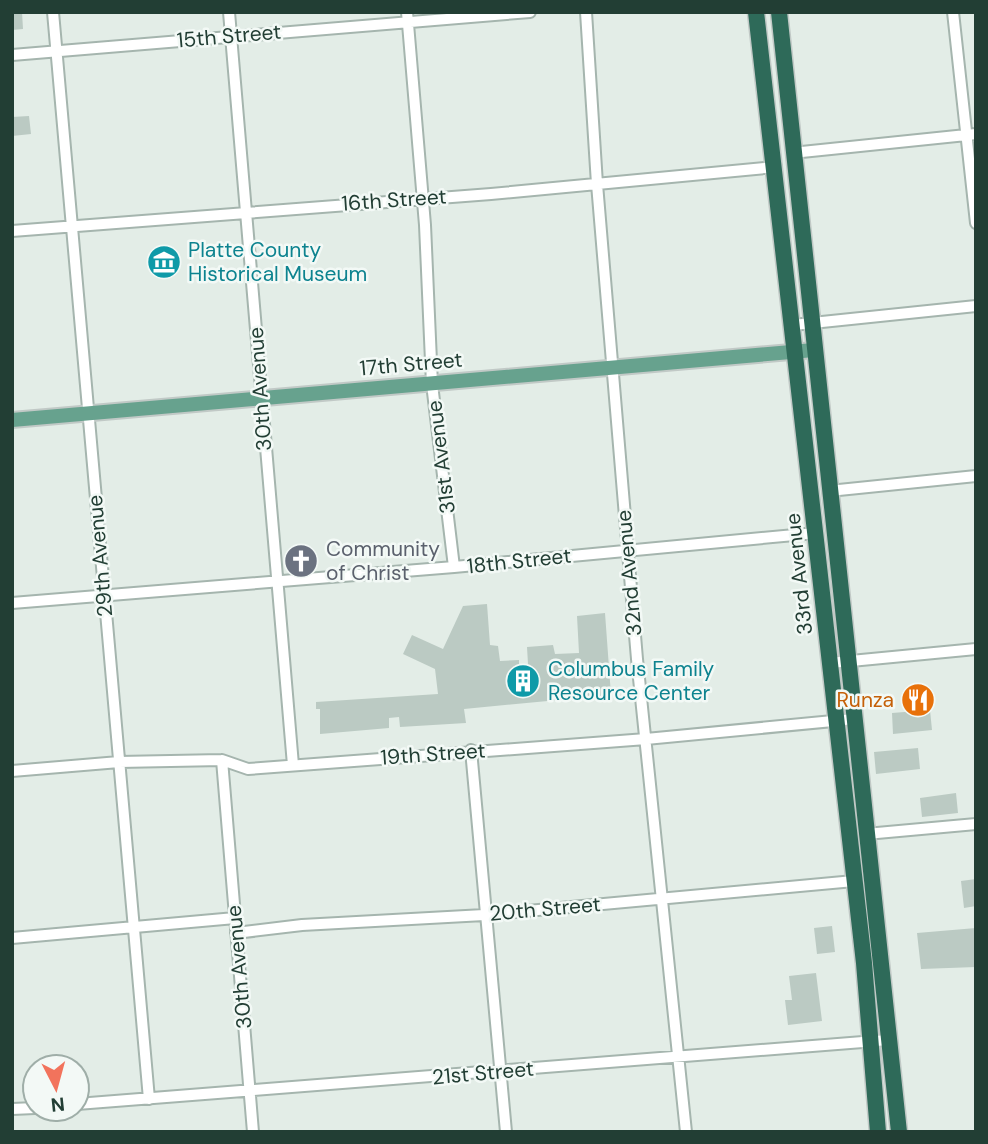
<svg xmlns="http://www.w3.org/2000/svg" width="988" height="1144" font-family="'DM Sans',sans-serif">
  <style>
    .building { fill: #bbcac3 }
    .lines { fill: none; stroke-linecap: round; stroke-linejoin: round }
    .minor-casing { stroke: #a5b5ae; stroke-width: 14 }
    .major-casing { stroke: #c1c9c6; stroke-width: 18 }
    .highway-casing { stroke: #c1c9c6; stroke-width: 19 }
    .minor { stroke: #fff; stroke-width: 10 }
    .major { stroke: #67a28e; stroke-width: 14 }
    .highway { stroke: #2e6a59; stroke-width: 16 }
    .labels { text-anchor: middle; stroke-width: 5; stroke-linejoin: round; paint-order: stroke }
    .street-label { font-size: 21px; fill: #223e34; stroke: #f3f9f6 }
    .culture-label { font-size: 21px; fill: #0d838f; stroke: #f3f9f6; text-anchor: start }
    .worship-label { font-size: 21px; fill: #5b616d; stroke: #f3f9f6; text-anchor: start }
    .food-label { font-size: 21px; fill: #c56008; stroke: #f3f9f6; text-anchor: end }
  </style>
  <rect width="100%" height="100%" fill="#e3ede7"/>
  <path class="building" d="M12,12H22L23,29L12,30Z
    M29,116L31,134L12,136V117Z
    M487,604L490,645L498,646L500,661L519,660V665L528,664L527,647L553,645L555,654L579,653L577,616L605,613L611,695L464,709L466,723L400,727L399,717L389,718V728L320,734V709H316V702L438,694L435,669L403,654L412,635L443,649L463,606Z
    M930,710L932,730L893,734L892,713Z
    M918,748L920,769L876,774L874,752Z
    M956,793L958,813L922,817L920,798Z
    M976,879V906L964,908L961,881Z
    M832,926L835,952L817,954L814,928Z
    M976,928V967L921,969L917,933Z
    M816,973L822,1021L788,1025L785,1000H792L789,976Z"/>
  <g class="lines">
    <g class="minor-casing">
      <path id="minor" d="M53,12L149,1099
        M229,12L293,765
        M407,12L425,225L432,384L454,567
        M586,12L597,184L637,659L686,1132
        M953,12L976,223
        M12,55L530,12
        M792,153L976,134
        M12,231L491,194L776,167
        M793,325L976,306
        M829,491L976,476
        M12,603L454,567L816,533
        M830,663L976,649
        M471,750L506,1132
        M222,760L253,1132
        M12,771L119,762L222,760L248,769L646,739L854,719
        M866,834L976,824
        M236,933L302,925L484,915L854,881
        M12,938L235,918
        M77,1104L888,1040
        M12,1109L35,1108"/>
    </g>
    <g class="major-casing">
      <path id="major" d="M12,420L814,350"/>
    </g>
    <g class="highway-casing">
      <path id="highway" d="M756,12L864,963L878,1132
        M779,12L899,1132"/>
    </g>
    <use href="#minor" class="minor"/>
    <use href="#major" class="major"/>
    <use href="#highway" class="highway"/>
  </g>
  <defs>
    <g id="museum-disc" transform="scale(1.75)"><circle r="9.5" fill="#0f9aa8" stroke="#f3f9f6"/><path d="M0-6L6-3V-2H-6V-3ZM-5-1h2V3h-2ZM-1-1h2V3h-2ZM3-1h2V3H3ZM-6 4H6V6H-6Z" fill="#fff"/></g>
    <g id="church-disc" transform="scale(1.75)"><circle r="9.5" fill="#6b7280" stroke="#f3f9f6"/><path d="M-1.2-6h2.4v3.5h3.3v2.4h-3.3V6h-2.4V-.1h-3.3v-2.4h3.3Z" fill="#fff"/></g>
    <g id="building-disc" transform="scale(1.75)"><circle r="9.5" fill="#0f9aa8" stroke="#f3f9f6"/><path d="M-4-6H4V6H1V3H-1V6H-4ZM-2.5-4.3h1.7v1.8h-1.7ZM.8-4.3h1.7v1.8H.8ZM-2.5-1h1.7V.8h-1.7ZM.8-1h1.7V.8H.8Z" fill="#fff"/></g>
    <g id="restaurant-disc" transform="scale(1.75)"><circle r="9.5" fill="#e8710a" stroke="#f3f9f6"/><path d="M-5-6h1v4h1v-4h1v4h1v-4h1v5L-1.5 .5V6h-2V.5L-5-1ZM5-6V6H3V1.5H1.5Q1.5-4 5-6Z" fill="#fff"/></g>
  </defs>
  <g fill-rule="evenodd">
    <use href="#museum-disc" x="164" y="262"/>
    <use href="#church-disc" x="301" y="561"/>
    <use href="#building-disc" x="523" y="681"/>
    <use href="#restaurant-disc" x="918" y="700"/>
  </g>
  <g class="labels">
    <g class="street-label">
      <text transform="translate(229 36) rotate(-5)" y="7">15th Street</text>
      <text transform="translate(394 200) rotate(-4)" y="7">16th Street</text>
      <text transform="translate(411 364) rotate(-5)" y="7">17th Street</text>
      <text transform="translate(260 389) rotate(-94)" y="7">30th Avenue</text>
      <text transform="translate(441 457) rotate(-97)" y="7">31st Avenue</text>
      <text transform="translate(100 556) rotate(-95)" y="7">29th Avenue</text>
      <text transform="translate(519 561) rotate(-6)" y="7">18th Street</text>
      <text transform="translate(629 573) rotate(-95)" y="7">32nd Avenue</text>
      <text transform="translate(799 574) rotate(-96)" y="7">33rd Avenue</text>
      <text transform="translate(433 754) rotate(-4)" y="7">19th Street</text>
      <text transform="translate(545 909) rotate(-5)" y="7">20th Street</text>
      <text transform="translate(239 967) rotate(-95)" y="7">30th Avenue</text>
      <text transform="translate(483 1073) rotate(-5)" y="7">21st Street</text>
    </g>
    <g class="culture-label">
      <text x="188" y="257">Platte County<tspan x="188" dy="24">Historical Museum</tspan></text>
      <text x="548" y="676">Columbus Family<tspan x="548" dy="24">Resource Center</tspan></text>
    </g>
    <g class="worship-label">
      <text x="326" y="556">Community<tspan x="326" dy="24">of Christ</tspan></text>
    </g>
    <g class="food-label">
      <text x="894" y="707">Runza</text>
    </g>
  </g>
  <rect width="988" height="1144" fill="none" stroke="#223e34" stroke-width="28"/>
  <g transform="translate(56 1088) rotate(174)"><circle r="33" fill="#f3f9f6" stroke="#9faea8" stroke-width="2"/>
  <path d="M0-5L12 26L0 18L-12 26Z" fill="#f2735c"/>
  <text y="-10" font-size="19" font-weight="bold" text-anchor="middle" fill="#223e34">N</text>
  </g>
</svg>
